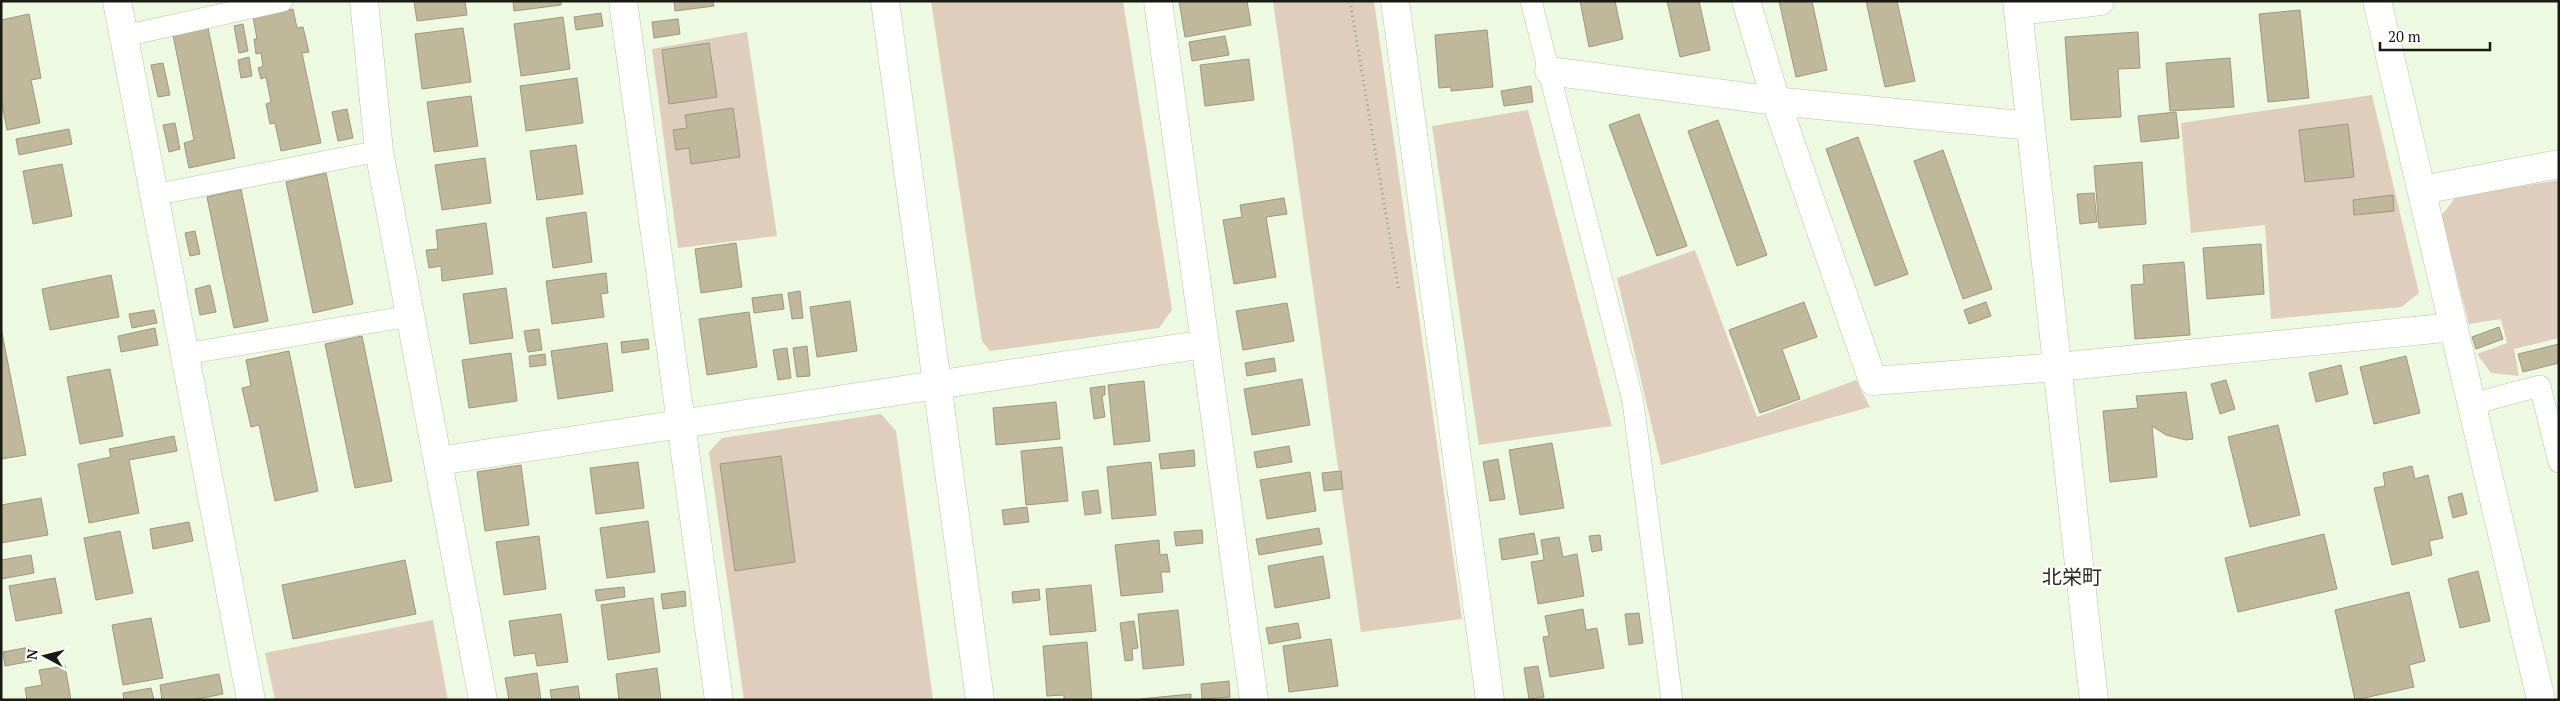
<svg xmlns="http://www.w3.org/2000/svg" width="2560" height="701" font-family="'PT Serif','Noto Sans JP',serif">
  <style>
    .green { fill: #dfcdbd }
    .building { fill: #bfb89a; stroke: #9d977e }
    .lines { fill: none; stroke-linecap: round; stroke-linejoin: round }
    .lane-casing { stroke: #b8c4ac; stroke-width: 22 }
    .street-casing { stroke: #b8c4ac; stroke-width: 29 }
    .path { stroke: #959d8b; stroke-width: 3; stroke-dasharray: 1 4; stroke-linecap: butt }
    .lane { stroke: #fff; stroke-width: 21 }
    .street { stroke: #fff; stroke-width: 28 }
    .labels { text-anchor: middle; stroke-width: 4.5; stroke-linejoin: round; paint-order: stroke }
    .quarter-label { font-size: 20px; fill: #242d1a; stroke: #fff }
  </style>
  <rect width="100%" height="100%" fill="#edf9e0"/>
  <path class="green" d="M931,1H1123L1172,310L1159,328L990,351L982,341Z
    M1273,1H1374L1462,619L1361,632Z
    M747,32L777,236L678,248L652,49Z
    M2372,95L2419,293L2401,307L2271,319L2265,225L2191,233L2181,123Z
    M1528,110L1612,426L1479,445L1432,126Z
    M2559,180V338L2514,349L2519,376L2491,373L2477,354L2507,343L2501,319L2469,324L2441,216L2456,197Z
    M1695,250L1757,417L1856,380L1870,407L1661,465L1617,278Z
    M881,414L896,431L933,700H744L709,452L722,438Z
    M433,620L448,700H275L265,653Z"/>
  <path class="building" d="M414,1H465L467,15L417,21Z
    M513,1H561V5L514,11Z
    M674,1H713L714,6L675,11Z
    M1179,1H1247L1251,25L1185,37Z
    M1580,1H1615L1623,39L1589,47Z
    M1667,1H1699L1710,50L1680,57Z
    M1779,1H1812L1827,70L1796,77Z
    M1866,1H1897L1915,81L1885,87Z
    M293,9L297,28L303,27L309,52L302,53L321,143L281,151L275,123L270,124L266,104L271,102L266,77L261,79L258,68L263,66L261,53L256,54L254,39H257L253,17Z
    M2300,10L2309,98L2268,102L2259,14Z
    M601,13L603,26L576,30L574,17Z
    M29,14L41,78L31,80L40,123L7,130L1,98V20Z
    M563,17L570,69L521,76L514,24Z
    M678,19L680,34L654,38L652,22Z
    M243,24L248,51L239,53L234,26Z
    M208,28L235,158L189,168L184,143L194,140L173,35Z
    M463,28L471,82L422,89L415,34Z
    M1487,30L1493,87L1451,91V87L1439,88L1435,35Z
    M2138,32L2140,68L2118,69L2121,117L2071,120L2065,37Z
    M1225,36L1229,55L1192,61L1189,42Z
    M709,43L717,97L669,104L662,50Z
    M249,57L252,76L241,78L238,60Z
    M2230,58L2234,107L2170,111L2166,63Z
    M1249,59L1254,100L1205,106L1200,65Z
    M163,63L170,95L158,97L151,65Z
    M577,78L583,123L526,131L520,86Z
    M1531,86L1533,102L1504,106L1501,91Z
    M471,96L478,146L434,152L427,102Z
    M733,108L740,157L691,164L689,148L676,150L673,130L687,128L685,115Z
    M347,109L353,138L338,141L332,112Z
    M2176,112L2179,138L2141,142L2138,116Z
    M1639,114L1687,246L1657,256L1609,125Z
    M1718,120L1767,255L1737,266L1688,131Z
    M175,123L180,149L169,152L163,125Z
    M2348,124L2354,177L2305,182L2299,130Z
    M69,129L72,144L19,155L16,139Z
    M1858,137L1908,274L1875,286L1826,149Z
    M576,145L583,194L537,200L530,151Z
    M1943,150L1992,289L1963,299L1914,161Z
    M485,158L491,203L442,210L435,165Z
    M2142,162L2146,224L2099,228L2094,166Z
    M62,164L72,216L33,224L23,171Z
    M326,173L353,304L313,313L286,182Z
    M241,189L268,321L234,328L207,197Z
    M2094,193L2097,222L2080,224L2077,194Z
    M2393,195L2394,211L2354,215L2353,200Z
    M1284,198L1287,214L1266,217L1276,277L1234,284L1223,220L1242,217L1240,205Z
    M586,212L592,262L553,268L546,218Z
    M486,223L493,274L442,281L441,266L429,268L426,250L438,249L436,230Z
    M195,231L200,254L190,256L185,233Z
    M736,243L742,287L701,293L695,249Z
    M2261,244L2264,294L2207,299L2203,248Z
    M2184,262L2190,335L2135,339L2131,285L2144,284L2143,265Z
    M606,273L608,293L601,294L604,317L552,324L546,281Z
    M111,275L119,317L50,330L42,289Z
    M210,285L216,312L200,315L195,289Z
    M506,288L513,338L470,344L463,294Z
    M800,291L803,318L792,319L788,293Z
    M782,294L784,309L754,313L752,298Z
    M850,301L857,351L817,357L810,307Z
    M1804,302L1817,337L1782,349L1800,399L1760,413L1729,330Z
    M1986,302L1991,316L1969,324L1964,310Z
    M1287,303L1294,341L1243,350L1236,311Z
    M154,310L157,323L132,328L129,314Z
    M749,312L757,367L707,375L699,319Z
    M2499,327L2503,339L2476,349L2472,337Z
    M1,328L26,455L1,459Z
    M155,328L158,345L121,352L118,336Z
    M539,329L542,350L528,352L524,331Z
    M362,336L392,481L355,488L325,344Z
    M648,339L649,349L622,353L621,342Z
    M607,343L613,391L558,399L551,351Z
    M2559,344V363L2523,372L2518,354Z
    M807,346L810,376L797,377L793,348Z
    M787,348L791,378L778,380L773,350Z
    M289,351L318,491L275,501L259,425L251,427L242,388L251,386L246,360Z
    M511,353L517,401L469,408L462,360Z
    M545,354L546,365L530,367L529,356Z
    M2406,356L2420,413L2374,424L2360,367Z
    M1274,358L1276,371L1247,376L1245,363Z
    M2341,365L2348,394L2316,402L2309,373Z
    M110,369L123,436L80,444L67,377Z
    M1302,379L1310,425L1252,435L1244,389Z
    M2226,380L2235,409L2220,414L2211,384Z
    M1144,381L1150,441L1114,445L1108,385Z
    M1105,386V395L1102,396L1105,417L1094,419L1090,388Z
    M2186,392L2193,439L2186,440L2166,435L2152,426L2157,477L2110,482L2103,411L2138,408L2136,396Z
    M1056,402L1060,439L996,445L993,408Z
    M2278,425L2300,515L2250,527L2228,437Z
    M174,436L177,451L129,460L139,513L89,523L78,464L111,457L109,449Z
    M1552,443L1564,508L1520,515L1509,450Z
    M1289,446L1292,462L1257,468L1254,452Z
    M1062,447L1068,501L1026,505L1021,451Z
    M1194,450L1195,466L1161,469L1159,454Z
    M781,456L795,562L735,571L720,464Z
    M1498,459L1505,499L1490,501L1483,462Z
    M638,462L644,508L596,514L590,468Z
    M1151,462L1156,515L1112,519L1107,467Z
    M521,465L529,525L485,531L477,472Z
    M2412,466L2415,479L2428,475L2443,538L2429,541L2432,555L2392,565L2374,488L2385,486L2383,473Z
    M1341,471L1343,489L1324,491L1322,473Z
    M1310,472L1316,511L1267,519L1260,480Z
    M1098,490L1101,513L1085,515L1082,492Z
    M2462,493L2467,514L2453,518L2448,497Z
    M41,498L48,535L1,543V505Z
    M1027,507L1029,522L1004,525L1002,510Z
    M648,521L655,572L607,578L600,528Z
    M189,522L193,541L153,549L150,529Z
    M1319,528L1322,544L1259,555L1256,539Z
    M1202,530L1203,543L1176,546L1174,532Z
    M120,531L133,593L96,600L84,538Z
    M1534,533L1538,554L1502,560L1499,539Z
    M2324,534L2337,589L2238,612L2225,558Z
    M1600,535L1602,550L1592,552L1589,536Z
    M539,536L546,589L504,595L496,542Z
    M1559,537L1563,557L1577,554L1584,596L1538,604L1531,562L1544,560L1541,540Z
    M1159,540L1160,555L1167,554L1170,572H1161L1163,592L1121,596L1115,545Z
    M31,555L34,573L1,579V560Z
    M1323,556L1330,598L1275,608L1268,566Z
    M405,560L416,614L293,639L282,585Z
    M2478,571L2490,621L2460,628L2448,579Z
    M55,578L62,613L16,621L9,586Z
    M1091,585L1096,631L1050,635L1046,589Z
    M624,587L625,597L597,601L595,590Z
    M1039,589L1040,600L1013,603L1012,592Z
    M685,591L686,606L663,609L661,594Z
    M2409,592L2425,661L2409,665L2414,687L2355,700L2335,610Z
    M653,598L660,652L608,660L601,605Z
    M1583,609L1586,630L1597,628L1604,668L1550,677L1543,637L1549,636L1545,616Z
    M1178,610L1184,665L1143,669L1138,614Z
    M1639,613L1643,643L1629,645L1625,614Z
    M561,614L568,662L537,666L535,653L514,656L509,621Z
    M151,618L163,678L123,685L112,625Z
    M1134,621L1138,648L1132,649L1133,660L1125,661L1120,623Z
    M1298,623L1301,638L1269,644L1266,628Z
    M1331,639L1338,686L1289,692L1283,646Z
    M1087,642L1092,700H1064V695L1047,696L1043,646Z
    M30,647L32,661L5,666L3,652Z
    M65,666L71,700H27L25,688L42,685L39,670Z
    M1538,666L1544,697L1529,699L1524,668Z
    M657,668L661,700H619L616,674Z
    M537,673L541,700H509L505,678Z
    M219,674L223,694L192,700H162L160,685Z
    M1229,681L1230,697L1202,699L1201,684Z
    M578,686L580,700H552L550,690Z
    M151,688L154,700H124L123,693Z
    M1191,694V700H1140V699Z"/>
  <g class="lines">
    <g class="lane-casing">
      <path id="lane" d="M1531,1L1633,402L1672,700
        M124,36L282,1
        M154,195L379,151
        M185,354L410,316
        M2472,404L2540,386L2559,462"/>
    </g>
    <g class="street-casing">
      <path id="street" d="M117,1L251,700
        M364,1L379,151L483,700
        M623,1L719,700
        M885,1L980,700
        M1158,1L1254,700
        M1395,1L1490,700
        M1746,1L1776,101L1873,381L2058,367L2454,327
        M2017,1L2094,700
        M2377,1L2541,700
        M2018,11L2100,1
        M1549,71L1776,101L2031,126
        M2422,190L2559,164
        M438,461L1205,344"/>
    </g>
    <path class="path" d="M1350,1L1399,292"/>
    <use href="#lane" class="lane"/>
    <use href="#street" class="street"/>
  </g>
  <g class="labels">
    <g class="quarter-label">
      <text x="2072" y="584">北栄町</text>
    </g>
  </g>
  <rect width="2560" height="701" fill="none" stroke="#171b13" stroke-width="5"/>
  <g transform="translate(45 656) rotate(277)" stroke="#ffffff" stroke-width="4" paint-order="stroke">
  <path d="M0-4L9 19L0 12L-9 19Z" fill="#171b13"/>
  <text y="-8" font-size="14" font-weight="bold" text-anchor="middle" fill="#171b13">N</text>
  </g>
  <path d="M2380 42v8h110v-8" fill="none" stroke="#171b13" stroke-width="2.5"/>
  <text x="2388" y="42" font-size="15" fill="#171b13" stroke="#ffffff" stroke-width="4" paint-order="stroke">20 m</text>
</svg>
